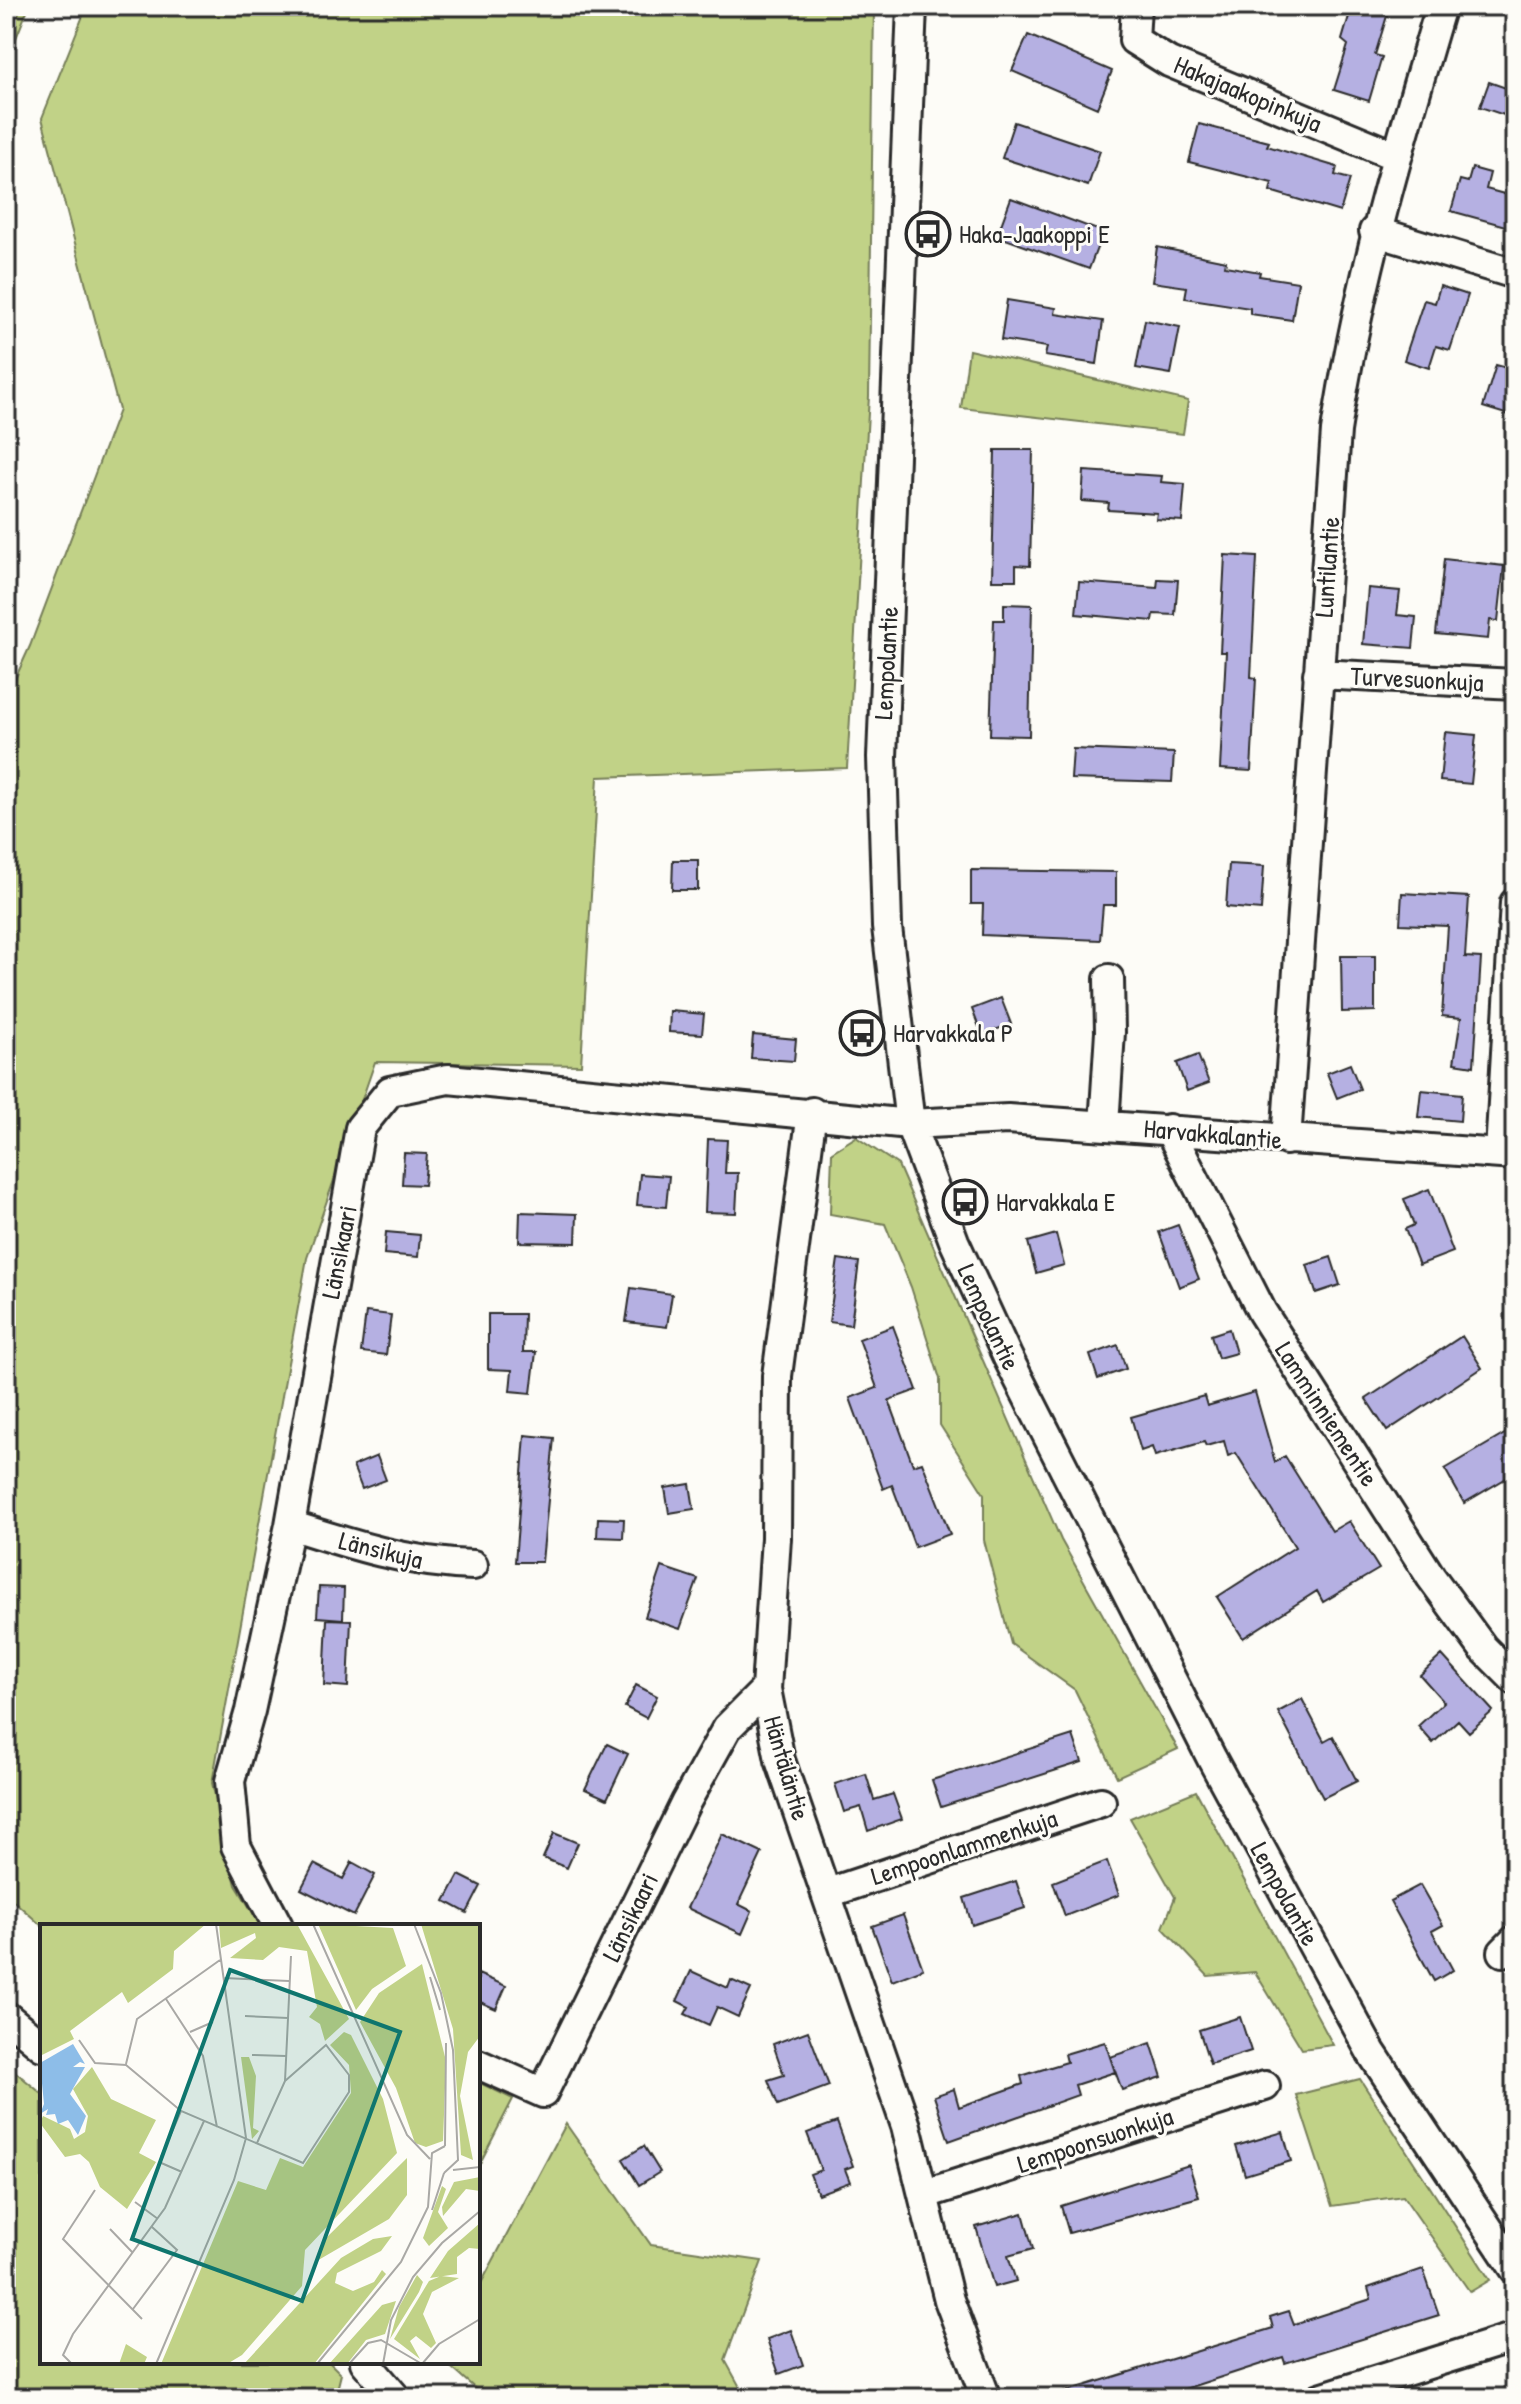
<svg xmlns="http://www.w3.org/2000/svg" width="1521" height="2404" font-family="'Patrick Hand',sans-serif">
  <style>
    .green { fill: #c1d287; stroke: #767e59; stroke-width: 2 }
    .building { fill: #b5b0e2; stroke: #2b2b2b; stroke-width: 2 }
    .lines { fill: none; stroke-linecap: round; stroke-linejoin: round }
    .minor-casing { stroke: #2b2b2b; stroke-width: 34 }
    .minor { stroke: #fdfcf7; stroke-width: 28 }
    .labels { text-anchor: middle; stroke-width: 6; stroke-linejoin: round; paint-order: stroke }
    .street-label { font-size: 26px; fill: #2b2b2b; stroke: #fdfcf7 }
    .poi-label { font-size: 26px; fill: #2b2b2b; stroke: #fdfcf7; text-anchor: start }
    .inset-road { fill: none; stroke: #a9a8a5; stroke-width: 2 }
    .view { fill: #0f766e; fill-opacity: 0.15; stroke: #0f766e; stroke-width: 4 }
    .inset-edge { fill: none; stroke: #2b2b2b; stroke-width: 4 }
  </style>
  <rect width="100%" height="100%" fill="#fdfcf7"/>
  <filter id="ink" filterUnits="userSpaceOnUse"><feTurbulence type="fractalNoise" baseFrequency=".0125" numOctaves="2"/><feDisplacementMap in="SourceGraphic" scale="16" xChannelSelector="R" yChannelSelector="G"/><feConvolveMatrix kernelMatrix="1 2 1 2 8 2 1 2 1" color-interpolation-filters="sRGB"/></filter>
  <g filter="url(#ink)">
    <path class="green" d="M6,6H29L6,63Z
      M87,6H874L869,396L847,768L598,777L581,1065L375,1062L307,1258L212,1783L236,1885L261,1926H42L6,1894V699L30,646L119,410L42,118Z
      M969,350L1188,401L1183,434L961,408Z
      M856,1137L898,1165L1061,1540L1178,1749L1117,1777L1075,1690L1011,1644L984,1540V1494L940,1425V1379L911,1287L885,1224L830,1214L832,1152Z
      M1196,1791L1333,2045L1302,2049L1255,1972L1208,1976L1163,1928L1175,1897L1130,1818Z
      M6,2064L42,2094V2362H329L341,2374L335,2398H6Z
      M1360,2079L1490,2280L1470,2292L1403,2196L1332,2206L1296,2095Z
      M478,2082L513,2099L478,2167Z
      M566,2124L651,2245L762,2261L725,2360L746,2398H486L445,2362H478V2289Z"/>
    <path class="building" d="M1352,6H1390L1375,55L1382,57L1369,101L1334,90L1348,45L1342,40Z
      M1028,35L1112,71L1097,108L1012,71Z
      M1489,82L1512,90L1504,115L1480,107Z
      M1014,122L1100,151L1088,186L1002,158Z
      M1199,124L1269,142L1267,146L1337,167L1335,175L1350,179L1340,212L1270,191L1272,183L1189,162Z
      M1472,168L1490,173L1486,189L1515,197L1509,227L1451,211L1460,180L1468,182Z
      M1011,198L1103,232L1089,269L997,236Z
      M1157,247L1226,261L1225,266L1260,272L1259,276L1298,282L1292,320L1250,314V308L1185,298L1187,287L1152,282Z
      M1440,286L1468,295L1450,350L1436,346L1429,368L1404,360L1424,300L1435,303Z
      M1007,300L1056,308L1055,314L1103,321L1097,364L1045,356L1047,347L1001,340Z
      M1145,320L1180,327L1171,374L1136,368Z
      M1496,365L1515,370V417L1483,407Z
      M995,450H1033L1030,566L1016,565V580H992Z
      M1084,471L1162,476L1161,482L1185,484L1182,521L1156,519L1157,513L1108,510L1109,503L1082,501Z
      M1225,555L1257,557L1251,677L1256,678L1251,771L1220,769L1226,652H1220Z
      M1444,559L1504,566L1498,621L1490,620L1488,639L1436,634Z
      M1158,579L1178,580L1175,615L1154,614L1153,621L1076,614L1079,582L1157,588Z
      M1368,588L1400,591L1397,615L1416,617L1413,648L1363,644Z
      M1004,604L1032,605L1029,736L990,735L994,620H1004Z
      M1445,732L1476,735L1471,784L1440,781Z
      M1073,749L1174,753L1172,782L1071,779Z
      M673,860H698V890H672Z
      M1229,864L1264,866L1261,910L1226,907Z
      M971,870L1116,872V905H1103L1100,940L982,935L983,904H971Z
      M1402,893L1469,897L1465,957L1481,958L1474,1066L1454,1063L1461,1018L1442,1016L1448,926L1400,924Z
      M1341,956H1375V1011L1342,1012Z
      M1001,998L1011,1024L982,1035L972,1009Z
      M670,1011L704,1014L702,1034L669,1032Z
      M753,1035L796,1039L794,1061L751,1058Z
      M1198,1055L1209,1083L1187,1091L1177,1063Z
      M1350,1064L1360,1089L1337,1098L1327,1073Z
      M1421,1090L1462,1094L1460,1121L1418,1117Z
      M708,1139L727,1140L725,1173H738L736,1213L705,1212Z
      M404,1153L427,1154L424,1185L402,1184Z
      M640,1174L669,1176L666,1207L637,1205Z
      M1429,1189L1453,1252L1419,1265L1405,1229L1414,1225L1404,1199Z
      M520,1212L577,1214L576,1243L519,1242Z
      M1178,1225L1199,1279L1179,1287L1159,1232Z
      M386,1232L420,1235L418,1257L384,1254Z
      M1056,1234L1064,1265L1036,1273L1028,1242Z
      M1331,1257L1340,1285L1316,1293L1307,1265Z
      M838,1259L859,1262L851,1325L829,1322Z
      M631,1288L672,1294L667,1327L626,1322Z
      M366,1312L391,1315L386,1355L361,1352Z
      M488,1314H524L523,1352H536L531,1393L510,1391L512,1370L488,1369Z
      M893,1326L917,1390L889,1400L913,1465L922,1462L950,1534L915,1547L892,1485L883,1489L850,1398L877,1388L859,1339Z
      M1229,1329L1236,1353L1218,1358L1211,1335Z
      M1462,1336L1482,1368L1387,1431L1366,1399Z
      M1118,1345L1126,1369L1098,1379L1090,1355Z
      M1255,1392L1275,1462L1285,1456L1332,1531L1349,1521L1379,1569L1323,1602L1317,1591L1243,1638L1217,1597L1295,1547L1236,1453L1228,1456L1224,1441L1206,1446L1204,1442L1155,1456L1152,1447L1141,1451L1131,1417L1204,1396L1207,1406Z
      M1515,1428V1473L1464,1503L1445,1469Z
      M525,1435L554,1438L542,1562H515Z
      M377,1456L386,1480L362,1489L353,1466Z
      M690,1484L694,1509L669,1513L665,1488Z
      M598,1518L624,1519L623,1538L597,1537Z
      M662,1567L698,1579L680,1629L645,1617Z
      M319,1587L344,1588L343,1619L317,1617Z
      M327,1619L351,1620L348,1687L324,1685Z
      M1442,1655L1493,1711L1469,1732L1458,1720L1433,1743L1418,1726L1444,1702L1420,1675Z
      M636,1685L657,1696L646,1718L625,1707Z
      M1302,1699L1324,1741L1333,1736L1357,1781L1323,1798L1278,1712Z
      M1073,1735L1082,1762L941,1807L932,1780Z
      M607,1744L628,1754L607,1799L585,1789Z
      M866,1774L874,1800L893,1794L902,1819L868,1831L861,1807L844,1812L835,1784Z
      M554,1833L578,1843L567,1868L543,1858Z
      M722,1834L762,1853L738,1904L752,1911L742,1934L687,1908Z
      M1107,1861L1119,1895L1065,1916L1053,1882Z
      M352,1862L375,1875L354,1916L301,1889L314,1864L343,1879Z
      M459,1875L481,1886L467,1913L445,1901Z
      M1016,1881L1025,1908L972,1925L964,1898Z
      M1420,1885L1443,1925L1432,1931L1453,1970L1434,1981L1390,1901Z
      M903,1915L923,1969L892,1981L872,1926Z
      M691,1971L728,1988L731,1980L751,1989L738,2017L717,2007L709,2025L685,2014L689,2007L677,2001Z
      M478,1974L506,1986L496,2009L478,2001Z
      M1240,2017L1251,2051L1210,2064L1199,2030Z
      M808,2031L829,2086L778,2105L768,2080L784,2075L773,2044Z
      M1105,2042L1115,2072L1075,2085L1078,2095L949,2141L934,2096L954,2089L959,2107L1023,2084L1021,2076L1067,2062L1065,2054Z
      M1151,2043L1162,2077L1122,2090L1110,2057Z
      M837,2122L853,2166L845,2169L850,2182L818,2194L810,2174L821,2170L807,2133Z
      M1283,2132L1291,2161L1245,2175L1236,2146Z
      M644,2146L660,2172L639,2185L623,2159Z
      M1189,2165L1199,2197L1069,2233L1061,2206Z
      M1023,2213L1033,2249L1008,2256L1016,2281L994,2287L976,2227Z
      M1423,2269L1439,2315L1285,2363L1283,2357L1157,2398H1062L1061,2393L1273,2328L1270,2317L1289,2311L1294,2324L1371,2299L1368,2288Z
      M791,2330L803,2365L779,2374L767,2339Z"/>
    <g class="lines">
      <g class="minor-casing">
        <path id="minor" d="M912,6L882,757L887,927L910,1124L954,1241L1008,1358L1212,1759L1371,2052L1515,2269
          M1136,6L1134,40L1169,62L1396,156
          M1374,231L1515,274
          M1318,674L1515,684
          M812,1112L777,1376L776,1538L766,1689L780,1760L906,2126L949,2300L986,2398
          M1104,1125L1110,1032L1109,979
          M1169,1129L1262,1312L1431,1577L1483,1648L1515,1680
          M1286,1140L1336,431C1358,285 1399,147 1441,6
          M1500,1152L1515,903
          M290,1525C352,1545 408,1563 473,1565
          M828,1893L1101,1802
          M278,1926L236,1846L230,1781L250,1711L290,1525L360,1128L390,1091L448,1079L910,1124L1008,1119L1515,1155
          M1503,1952L1515,1940
          M6,2016L42,2046
          M478,2064L543,2093L686,1802L727,1728L766,1689
          M925,2194L1265,2086
          M365,2362L396,2398
          M1320,2398L1515,2337"/>
      </g>
      <use href="#minor" class="minor"/>
    </g>
  </g>
  <defs>
    <g id="bus-ring" transform="scale(2.3)"><circle r="9.5" fill="#fdfcf7" stroke="#2b2b2b" stroke-width="1.5"/><path d="M-5-6H5V4H4V6H2V4H-2V6H-4V4H-5ZM-3.5-4V0h7V-4ZM-3.5 1.2v1.5H-2V1.2ZM2 1.2v1.5H3.5V1.2Z" fill="#2b2b2b"/></g>
  </defs>
  <g fill-rule="evenodd">
    <use href="#bus-ring" x="928" y="234"/>
    <use href="#bus-ring" x="862" y="1033"/>
    <use href="#bus-ring" x="965" y="1202"/>
  </g>
  <g class="labels">
    <g class="street-label">
      <text transform="translate(1248 94) rotate(23)" y="9">Hakajaakopinkuja</text>
      <text transform="translate(1327 567) rotate(-86)" y="9">Luntilantie</text>
      <text transform="translate(886 663) rotate(-87)" y="9">Lempolantie</text>
      <text transform="translate(1417 679) rotate(3)" y="9">Turvesuonkuja</text>
      <text transform="translate(1213 1134) rotate(5)" y="9">Harvakkalantie</text>
      <text transform="translate(339 1252) rotate(-79)" y="9">Länsikaari</text>
      <text transform="translate(989 1317) rotate(65)" y="9">Lempolantie</text>
      <text transform="translate(1327 1414) rotate(57)" y="9">Lamminniementie</text>
      <text transform="translate(381 1550) rotate(14)" y="9">Länsikuja</text>
      <text transform="translate(787 1768) rotate(74)" y="9">Häntäläntie</text>
      <text transform="translate(964 1847) rotate(-18)" y="9">Lempoonlammenkuja</text>
      <text transform="translate(1285 1894) rotate(61)" y="9">Lempolantie</text>
      <text transform="translate(630 1917) rotate(-64)" y="9">Länsikaari</text>
      <text transform="translate(1095 2140) rotate(-18)" y="9">Lempoonsuonkuja</text>
    </g>
    <g class="poi-label">
      <text x="959" y="243">Haka-Jaakoppi E</text>
      <text x="893" y="1042">Harvakkala P</text>
      <text x="996" y="1211">Harvakkala E</text>
    </g>
  </g>
  <g transform="translate(40 1924)">
    <rect width="440" height="440" fill="#fdfcf7"/>
    <path d="M0,0H166L134,27L133,45L88,79L82,68L30,107L34,115L0,132ZM179,0H257L309,95L285,117L280,100L269,93L277,83L267,27L239,23L223,36L190,34L216,14L215,9L181,24ZM278,0L353,4L366,42L332,65L316,86ZM381,0H440V112L428,128L420,172L433,236L421,231L413,105ZM382,40L406,137L403,217L386,223L375,219L356,164L320,98L339,69ZM304,108L311,111L343,175L357,229L265,326L262,362L202,431L187,440H121L198,257L226,266L240,234L263,243L311,169L309,141L290,121ZM209,133L216,152L213,204L219,207L212,215L201,133ZM52,143L71,175L116,196L99,229L116,238L87,285L60,263L49,238L40,230L25,233L0,199L3,192L30,205L34,215L45,208L48,192L33,165ZM367,234V271L349,295L275,338L283,317ZM440,253V267L426,265L403,292L402,283L414,258ZM402,262L406,265L398,288L408,304L389,322L383,314ZM440,299V325L429,324L417,333V350L390,354L408,327ZM352,312L341,327L297,349L295,359L313,367L334,358L342,346L346,350L274,440H204L301,334L333,315ZM377,351L383,358L379,368L350,415L359,383ZM401,352L419,354L392,368L383,390L396,419L391,424L376,412L370,417L380,435L354,415L389,357ZM356,377L345,410L326,416L307,440H289L342,381ZM86,420L107,433L104,440H79Z" fill="#c1d287"/>
    <path d="M33,120L45,140L40,138L33,143H45L30,170L46,192L38,211L28,196L18,200L15,190L6,191L8,185L0,190L4,180L0,139Z" fill="#8dbde8"/>
    <path class="inset-road" d="M273,0L367,211L390,235M374,0L401,69L413,126L418,236L404,249M390,53L400,86M184,54L249,57M126,75L163,132L177,203M205,92L248,94M150,108L173,98M39,116L55,139L86,141L141,187L263,239L309,168V151L286,121L245,157M212,131L246,132M86,140L97,95L180,36M217,219L245,157L251,32M405,222L406,119M121,233L141,187M119,238L142,248M413,246L440,243M55,266L23,315L102,395M95,278L118,295M392,286L404,249M70,305L93,329M93,385L137,326L112,303M32,440L23,431L33,410L125,284L164,197M116,440L194,256L206,214L176,0M277,440L361,338L388,283L392,229L405,222M309,440L328,419L341,416L382,440M343,440L351,396L373,353L402,319L440,287M382,440L399,420L440,395"/>
    <path class="view" d="M190,46L360,108L262,377L92,315Z"/>
    <rect width="440" height="440" class="inset-edge"/>
  </g>
  <rect width="1521" height="2404" fill="none" stroke="#fdfcf7" stroke-width="32"/>
  <rect x="16" y="16" width="1489" height="2372" fill="none" stroke="#2b2b2b" stroke-width="3" filter="url(#ink)"/>
</svg>
